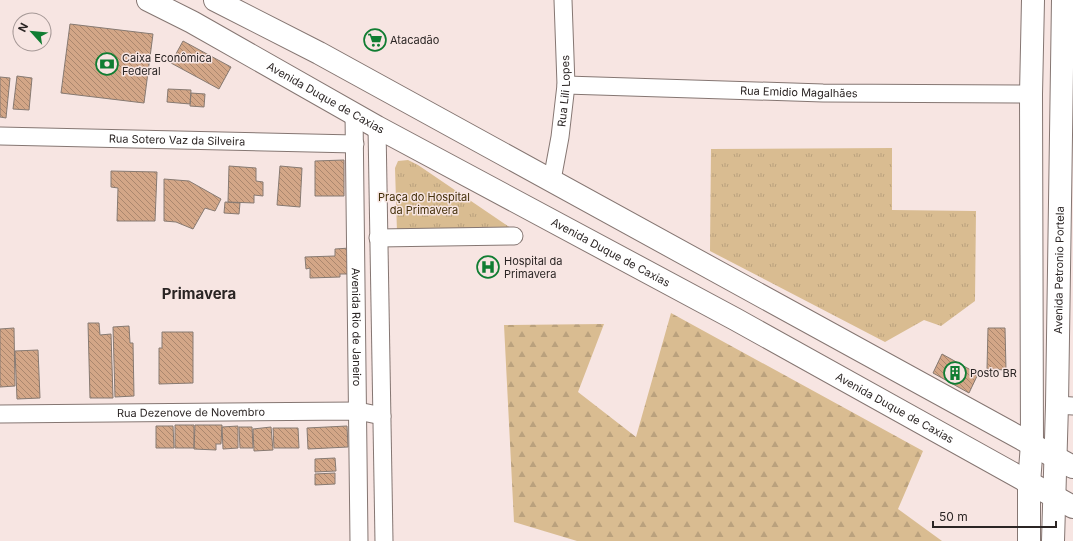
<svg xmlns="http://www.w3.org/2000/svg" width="1073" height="541" font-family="Inter,sans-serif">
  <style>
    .grass { fill: url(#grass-tufts) }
    .forest { fill: url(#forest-firs) }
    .building { fill: url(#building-back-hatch); stroke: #877a72 }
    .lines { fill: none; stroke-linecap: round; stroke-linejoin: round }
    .minor-casing { stroke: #857672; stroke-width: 19 }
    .major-casing { stroke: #857672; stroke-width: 24 }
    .minor { stroke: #fff; stroke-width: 17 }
    .major { stroke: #fff; stroke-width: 22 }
    .labels { text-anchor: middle; stroke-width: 3; stroke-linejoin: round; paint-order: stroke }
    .poi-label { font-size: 11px; fill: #2b2524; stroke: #f7e5e2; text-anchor: start }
    .street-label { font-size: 11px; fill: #2b2524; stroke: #f7e5e2 }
    .park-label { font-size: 11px; fill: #44300a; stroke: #f7e5e2 }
    .district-label { font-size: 15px; font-weight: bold; fill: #2b2524; stroke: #f7e5e2 }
  </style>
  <defs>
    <pattern id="grass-tufts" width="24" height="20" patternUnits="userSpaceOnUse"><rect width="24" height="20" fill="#d9bc91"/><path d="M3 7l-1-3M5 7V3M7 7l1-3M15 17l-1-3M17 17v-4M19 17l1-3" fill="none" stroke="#baa17d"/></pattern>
    <pattern id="forest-firs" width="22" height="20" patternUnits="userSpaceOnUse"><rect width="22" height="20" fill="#d9bc91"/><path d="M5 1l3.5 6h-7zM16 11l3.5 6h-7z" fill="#baa17d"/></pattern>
    <pattern id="building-back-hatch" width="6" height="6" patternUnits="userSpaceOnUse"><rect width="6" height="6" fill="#d3a687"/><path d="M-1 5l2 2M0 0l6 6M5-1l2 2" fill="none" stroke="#ab876e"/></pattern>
  </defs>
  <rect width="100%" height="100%" fill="#f7e5e2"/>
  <path class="grass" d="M892,148V210L976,211L975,301L941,326L924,320L885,342L710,251L711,149Z
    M408,160L418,165L518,233L397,232L395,168L398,161Z"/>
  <path class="forest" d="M671,313L923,451L898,509L942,541H577L514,522L504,325L604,324L578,392L636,437Z"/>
  <path class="building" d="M70,24L153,34L144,103L61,93Z
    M183,41L231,67L219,89L171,63Z
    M17,76L32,78L29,110L13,109Z
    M0,77L10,78L6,118L0,117Z
    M168,89L191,90L190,104L167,102Z
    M191,93L205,94L204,107L190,106Z
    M344,160V196H315V161Z
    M229,166L256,168V181L263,182V196L254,195V203L228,202Z
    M280,166L302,168L300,207L277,205Z
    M111,171L157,172L155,221H117L118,188L111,187Z
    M164,179L189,181L221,199L215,211L205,208L193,229L176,222L164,221Z
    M225,202L240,203L239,214L224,213Z
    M350,248L351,274H340V277L310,278V268L306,269L305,257L335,256V249Z
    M88,323H99L100,335L111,334L113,398H90Z
    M129,326L130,343H133L134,396L115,397L113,327Z
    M14,328L15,386L0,387V329Z
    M988,328H1005L1006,370L987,369Z
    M162,332H193V383L159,384V348H162Z
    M38,350L40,398L17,399L15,351Z
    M942,354L978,374L969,393L933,373Z
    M175,425H194V448H175Z
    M195,425H222L221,444H216V450L194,449Z
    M156,426H173L174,448H156Z
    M238,426V448L223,449L222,427Z
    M347,426L348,447L308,449L307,428Z
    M239,427H252L253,448H240Z
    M271,427L273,450L254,451L253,429Z
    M273,428H298L299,448H274Z
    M335,458L336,471L315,472V459Z
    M335,473V484L315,485V474Z"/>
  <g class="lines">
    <g class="minor-casing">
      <g id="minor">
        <path id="s1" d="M566,85L823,93L1031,94"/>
        <path id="s2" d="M354,113L359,541"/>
        <path d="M377,127L384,541"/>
        <path id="s3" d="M0,136L355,144"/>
        <path id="s4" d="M552,180L560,137L566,85L563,0"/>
        <path d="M378,238L514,236"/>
        <path d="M1057,405L1073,406"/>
        <path id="s5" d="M0,414L358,411L382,416"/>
      </g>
    </g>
    <g class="major-casing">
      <g id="major">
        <path id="s6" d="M148,0L192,22L377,127L735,319L1073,507"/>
        <path d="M215,0L319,53L1073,467"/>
        <path d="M1029,541V483L1032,444L1031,94L1033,0"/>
        <path id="s7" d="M1053,541L1057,405L1063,0"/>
      </g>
    </g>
    <use href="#minor" class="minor"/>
    <use href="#major" class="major"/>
  </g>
  <defs>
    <g id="supermarket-ring" transform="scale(1.15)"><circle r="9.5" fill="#f7e5e2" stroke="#107d32" stroke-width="1.5"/><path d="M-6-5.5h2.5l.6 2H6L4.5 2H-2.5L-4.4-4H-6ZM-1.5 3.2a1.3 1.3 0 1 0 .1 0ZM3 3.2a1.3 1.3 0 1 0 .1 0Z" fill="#107d32"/></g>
    <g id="bank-ring" transform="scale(1.15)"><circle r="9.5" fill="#f7e5e2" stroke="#107d32" stroke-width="1.5"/><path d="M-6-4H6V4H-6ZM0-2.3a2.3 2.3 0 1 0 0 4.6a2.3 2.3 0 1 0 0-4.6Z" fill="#107d32"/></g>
    <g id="hospital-ring" transform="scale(1.15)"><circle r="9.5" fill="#f7e5e2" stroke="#107d32" stroke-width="1.5"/><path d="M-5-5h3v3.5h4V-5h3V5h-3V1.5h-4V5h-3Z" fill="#107d32"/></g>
    <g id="building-ring" transform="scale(1.15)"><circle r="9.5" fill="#f7e5e2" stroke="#107d32" stroke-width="1.5"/><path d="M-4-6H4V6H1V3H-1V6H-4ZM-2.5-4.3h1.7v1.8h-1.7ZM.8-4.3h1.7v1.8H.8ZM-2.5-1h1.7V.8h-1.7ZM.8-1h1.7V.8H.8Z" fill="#107d32"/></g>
  </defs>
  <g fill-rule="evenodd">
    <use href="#supermarket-ring" x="375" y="40"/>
    <use href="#bank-ring" x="107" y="64"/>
    <use href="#hospital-ring" x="488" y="267"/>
    <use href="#building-ring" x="955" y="373"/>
  </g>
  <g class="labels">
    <g class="poi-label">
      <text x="390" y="44">Atacadão</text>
      <text x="122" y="62">Caixa Econômica<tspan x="122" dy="13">Federal</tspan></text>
      <text x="504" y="265">Hospital da<tspan x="504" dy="13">Primavera</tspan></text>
      <text x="970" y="377">Posto BR</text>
    </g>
    <g class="street-label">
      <text dy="4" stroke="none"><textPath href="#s4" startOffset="90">Rua Lili Lopes</textPath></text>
      <text dy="4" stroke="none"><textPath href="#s1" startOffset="233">Rua Emidio Magalhães</textPath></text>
      <text dy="4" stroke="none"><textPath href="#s6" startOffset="203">Avenida Duque de Caxias</textPath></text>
      <text dy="4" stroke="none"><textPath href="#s3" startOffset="177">Rua Sotero Vaz da Silveira</textPath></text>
      <text dy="4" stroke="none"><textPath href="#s6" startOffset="527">Avenida Duque de Caxias</textPath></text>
      <text dy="4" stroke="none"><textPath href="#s7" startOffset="271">Avenida Petronio Portela</textPath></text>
      <text dy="4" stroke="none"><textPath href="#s2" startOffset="214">Avenida Rio de Janeiro</textPath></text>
      <text dy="4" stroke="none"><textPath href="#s6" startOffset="851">Avenida Duque de Caxias</textPath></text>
      <text dy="4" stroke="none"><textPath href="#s5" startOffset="191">Rua Dezenove de Novembro</textPath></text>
    </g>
    <g class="park-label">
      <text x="424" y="201">Praça do Hospital<tspan x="424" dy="13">da Primavera</tspan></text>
    </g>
    <g class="district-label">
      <text x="199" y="299">Primavera</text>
    </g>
  </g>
  <g transform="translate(32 32) rotate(297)"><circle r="19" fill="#f7e5e2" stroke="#a59896"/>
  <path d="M0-3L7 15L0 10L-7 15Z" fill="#107d32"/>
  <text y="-6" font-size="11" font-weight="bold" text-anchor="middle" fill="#2b2524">N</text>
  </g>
  <path d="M933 521v6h123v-6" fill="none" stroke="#2b2524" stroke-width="2"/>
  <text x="939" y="521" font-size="12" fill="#2b2524" stroke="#f7e5e2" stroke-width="3" paint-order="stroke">50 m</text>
</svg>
